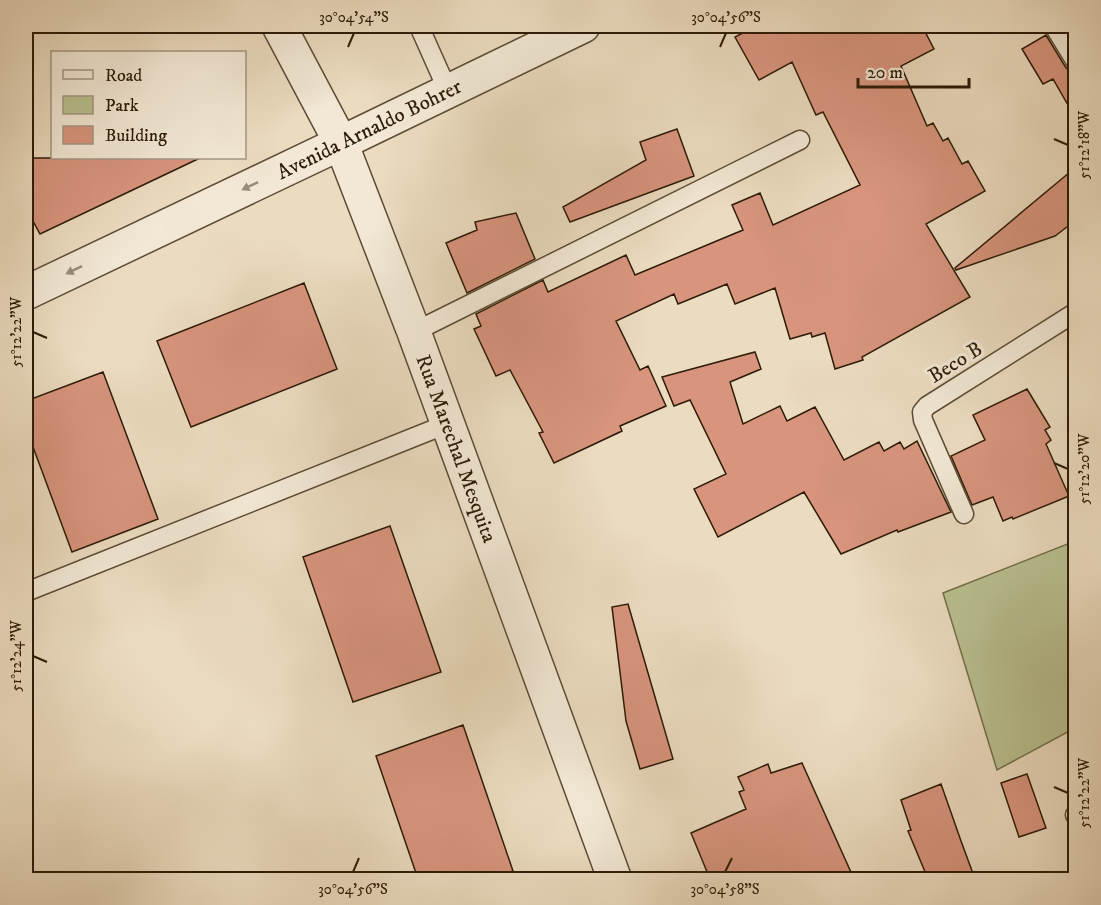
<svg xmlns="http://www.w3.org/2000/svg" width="1101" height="905" font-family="'IM FELL DW Pica',serif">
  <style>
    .green { fill: #b9c090; stroke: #726e4b; stroke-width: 1.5 }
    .building { fill: #d8947d; stroke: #2c1b06; stroke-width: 1.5 }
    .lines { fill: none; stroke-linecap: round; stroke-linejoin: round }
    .service-casing { stroke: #5c4b34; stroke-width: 21 }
    .minor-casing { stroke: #5c4b34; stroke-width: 36 }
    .tertiary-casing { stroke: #5c4b34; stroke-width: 36 }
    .service { stroke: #f2e8d5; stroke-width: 18 }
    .minor { stroke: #f2e8d5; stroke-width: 33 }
    .tertiary { stroke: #f2e8d5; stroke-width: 33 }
    .oneway { fill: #998c78 }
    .ticks { fill: none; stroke: #2c1b06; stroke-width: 2 }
    .labels { text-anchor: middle; stroke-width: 6; stroke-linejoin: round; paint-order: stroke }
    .street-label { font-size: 21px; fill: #2c1b06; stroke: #f2e8d5 }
    .neatline { fill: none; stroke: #2c1b06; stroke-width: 2 }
    .ticks-label { font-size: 15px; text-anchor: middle; fill: #2c1b06 }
  </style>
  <rect width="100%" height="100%" fill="#ebdbbf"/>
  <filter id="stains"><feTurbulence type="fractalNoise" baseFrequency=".00333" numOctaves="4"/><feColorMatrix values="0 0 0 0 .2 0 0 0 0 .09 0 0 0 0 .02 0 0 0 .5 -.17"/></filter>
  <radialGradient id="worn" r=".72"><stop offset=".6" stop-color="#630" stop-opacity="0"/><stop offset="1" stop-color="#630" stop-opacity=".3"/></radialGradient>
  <path class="green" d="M1075,541V728L997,770L943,593Z"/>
  <path class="building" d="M756,26H922L934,49L901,66L927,126L933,123L943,141L948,138L962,164L968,161L985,191L926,224L970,297L862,357L863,360L835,369L825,333L812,337L811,333L790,339L775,288L735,304L727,284L678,304L674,294L616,321L640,370L648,366L666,406L620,426L622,431L554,463L539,433L543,432L510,370L496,376L474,329L481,326L476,314L543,280L548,292L626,255L635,275L743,230L732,205L760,193L773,225L860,185L823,112L816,115L792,62L759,80L735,37Z
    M1046,35L1066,68L1076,73V119L1053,79L1043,84L1022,49Z
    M677,129L694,176L570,222L563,207L646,160L640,142Z
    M26,158H200L40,234L26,208Z
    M1076,167V220L1055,236L956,270L955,268Z
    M516,213L535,259L467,293L446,243L477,230L475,222Z
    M304,283L337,369L191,427L157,341Z
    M755,352L761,369L730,382L743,424L780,406L787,421L815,407L844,460L879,442L884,451L900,442L904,449L917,441L951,512L898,532L897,530L841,554L804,492L718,537L694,489L726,474L690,400L674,406L662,377Z
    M103,372L158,519L72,552L26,428V401Z
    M1027,389L1050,427L1045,430L1051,440L1046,444L1069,496L1013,519L1012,517L1003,521L993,497L972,505L951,456L985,440L973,415Z
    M390,526L441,672L353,702L303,557Z
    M628,604L673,759L640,769L626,721L612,607Z
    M463,725L513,871L488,879H418L376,756Z
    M802,763L854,879H710L691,833L746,809L739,792L744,790L738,777L768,764L771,773Z
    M1027,774L1046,828L1019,837L1001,783Z
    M941,784L961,841L975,879H928L908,831L911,830L901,800Z"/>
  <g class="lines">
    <g class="service-casing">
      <path id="service" d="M419,26L448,91
        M1054,26L1076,62
        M414,332L800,140
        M964,514L923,420L922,412L927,406L1076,312
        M26,592L447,424
        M1075,815L1076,816"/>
    </g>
    <g class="minor-casing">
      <path id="minor" d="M341,143L583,26"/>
    </g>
    <g class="tertiary-casing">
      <g id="tertiary">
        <path id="s1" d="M279,26L341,143L414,332L615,880"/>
        <path d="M26,293L341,143"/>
      </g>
    </g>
    <use href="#service" class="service"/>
    <use href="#minor" class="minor"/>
    <use href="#tertiary" class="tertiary"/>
  </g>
  <defs><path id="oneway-solid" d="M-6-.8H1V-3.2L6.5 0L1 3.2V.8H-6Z" transform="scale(1.5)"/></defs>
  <g class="oneway">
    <use href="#oneway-solid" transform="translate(250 186) rotate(154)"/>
    <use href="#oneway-solid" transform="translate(74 270) rotate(154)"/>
  </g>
  <path class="ticks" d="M348,47L354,33M720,47L726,33M1054,139L1068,145M33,332L47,338M1054,463L1068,469M33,656L47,662M1054,787L1068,793M353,872L359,858M725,872L732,858"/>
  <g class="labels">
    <g class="street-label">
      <text transform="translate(369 129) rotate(-26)" y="7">Avenida Arnaldo Bohrer</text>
      <text transform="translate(955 362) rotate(-32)" y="7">Beco B</text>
      <text dy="7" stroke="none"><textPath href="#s1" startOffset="459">Rua Marechal Mesquita</textPath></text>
    </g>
  </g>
  <rect width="1101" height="905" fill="none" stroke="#ebdbbf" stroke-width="66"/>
  <rect x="51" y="51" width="195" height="108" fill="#f2e8d5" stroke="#a39682" stroke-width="1.5"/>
  <rect x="63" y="70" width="30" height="9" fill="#f2e8d5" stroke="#a39682" stroke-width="1.5"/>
  <text x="105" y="81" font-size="18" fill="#2c1b06">Road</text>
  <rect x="63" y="96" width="30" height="18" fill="#b9c090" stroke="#a39682" stroke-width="1.5"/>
  <text x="105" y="111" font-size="18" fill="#2c1b06">Park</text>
  <rect x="63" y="126" width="30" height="18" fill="#d8947d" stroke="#a39682" stroke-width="1.5"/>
  <text x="105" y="141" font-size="18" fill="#2c1b06">Building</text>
  <path d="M858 78v9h111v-9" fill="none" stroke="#2c1b06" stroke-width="3"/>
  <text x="867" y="78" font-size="18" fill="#2c1b06" stroke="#f2e8d5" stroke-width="4.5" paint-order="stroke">20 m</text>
  <rect x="33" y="33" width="1035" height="839" class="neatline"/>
  <g class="ticks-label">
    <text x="354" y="22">30°04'54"S</text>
    <text x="726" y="22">30°04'56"S</text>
    <text transform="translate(1084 145) rotate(-90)" y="5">51°12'18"W</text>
    <text transform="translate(16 332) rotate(-90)" y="5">51°12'22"W</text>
    <text transform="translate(1084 469) rotate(-90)" y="5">51°12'20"W</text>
    <text transform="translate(16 656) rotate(-90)" y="5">51°12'24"W</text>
    <text transform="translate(1084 793) rotate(-90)" y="5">51°12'22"W</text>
    <text x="353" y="894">30°04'56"S</text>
    <text x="725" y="894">30°04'58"S</text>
  </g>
  <rect width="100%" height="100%" filter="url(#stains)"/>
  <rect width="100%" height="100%" fill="url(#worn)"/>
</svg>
